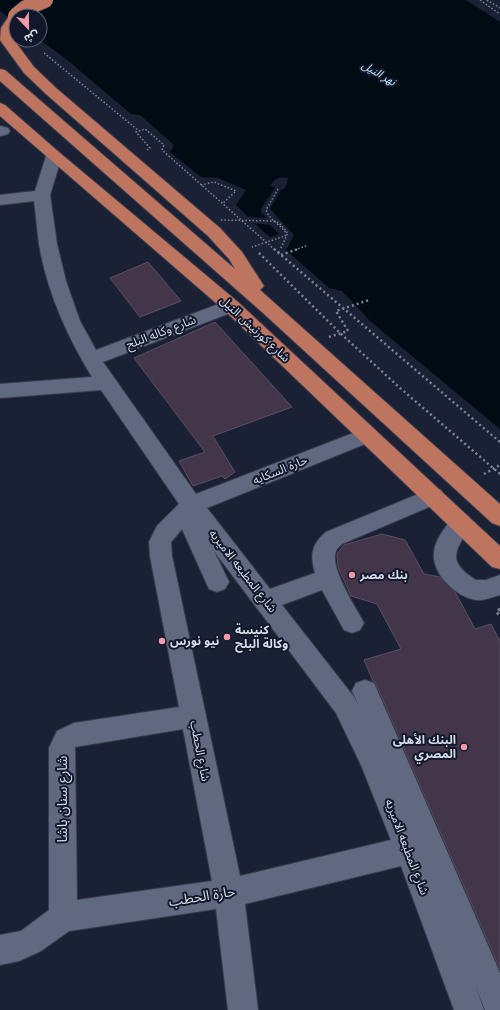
<svg xmlns="http://www.w3.org/2000/svg" width="500" height="1010" font-family="'Nunito Sans','Noto Sans Arabic',sans-serif">
  <style>
    .water { fill: #000b13 }
    .building { fill: #43364b; stroke: #5b4e64 }
    .lines { fill: none; stroke-linecap: round; stroke-linejoin: round }
    .minor-casing { stroke: #383c4d; stroke-width: 2 }
    .highway-casing { stroke: #383c4d; stroke-width: 2 }
    .path-far2 { stroke: #808595; stroke-width: 1.5; stroke-dasharray: 1.5 2; stroke-linecap: butt }
    .path-far1 { stroke: #808595; stroke-width: 2.5; stroke-dasharray: 2 3; stroke-linecap: butt }
    .path { stroke: #808595; stroke-width: 3; stroke-dasharray: 2.5 3.5; stroke-linecap: butt }
    .minor { fill: #606980; fill-rule: evenodd }
    .highway { fill: #be7560; fill-rule: evenodd }
    .highway-bridge-casing { stroke: #383c4d; stroke-width: 17; stroke-linecap: butt }
    .path-bridge { stroke: #808595; stroke-width: 1.5; stroke-dasharray: 1.5 2; stroke-linecap: butt }
    .highway-bridge { stroke: #be7560; stroke-width: 16 }
    .poi-dot { fill: #f39aa9; stroke: #12182b; stroke-width: 1.5 }
    .labels { text-anchor: middle; stroke-width: 4; stroke-linejoin: round; paint-order: stroke }
    .far-water-label { font-size: 11px; font-style: italic; fill: #bce9fc; stroke: #12182b }
    .street-label { font-size: 12px; fill: #d6dbe8; stroke: #12182b }
    .poi-label { font-size: 12px; font-weight: bold; fill: #d6dbe8; stroke: #12182b; text-anchor: start }
    .near-street-label { font-size: 14px; fill: #d6dbe8; stroke: #12182b }
  </style>
  <rect width="100%" height="100%" fill="#1b2135"/>
  <path class="water" d="M0,0H466L500,22V429L371,322L342,291L329,288L286,250L294,235L270,209L281,189L283,190L287,184L288,178C279,176 274,179 270,186L275,188L261,209V212L266,218L248,217L236,205L246,190L218,178L201,177L170,152L174,145L140,115L131,114L66,59L40,40V16H16V23L0,11Z
    M254,223L270,225L279,234L270,237Z"/>
  <path class="building" d="M148,262L181,301L140,317L110,278Z
    M215,322L292,407L213,436L235,472L225,479L222,476L193,486L179,461L205,452L134,358Z
    M382,534L405,540L424,574L440,577L455,592L475,629L491,624L500,641V969L375,682L373,681L364,660L401,649L377,604L351,596L338,567L337,554L344,545Z"/>
  <g class="lines">
    <g class="minor-casing">
      <path id="minor" d="M0,126L8,128L10,131L8,134L0,136Z
        M54,151L60,153L62,156L50,195L57,244L66,281L80,321L96,350L224,302L231,300L238,302L240,306L238,310L103,362L196,494L361,430L368,427L375,430L378,435L375,440L207,508L270,589L315,573C310,555 311,545 326,532L433,488L441,490L444,496L441,502L342,544C340,546 337,548 336,551C329,567 356,608 364,623L360,630L352,633L344,630L322,590L282,605L354,697L359,706L352,691L356,683L365,680L374,683L500,973V1010H485L475,985L484,1010H454L401,866L245,904L258,1010H228L216,909L69,931L41,951L19,961L0,965V935L21,931L49,910V748L57,731L74,723L179,707L150,556L149,542L157,526L179,504L101,390L0,398V384L92,377C67,336 47,292 39,244C37,230 36,215 34,201L0,205V195L35,191L46,156L48,153ZM182,529L209,589L217,592L225,589L229,582L214,551L336,713L361,765L391,840L240,876L172,556L171,542ZM183,729L212,881L77,900L75,747Z
        M461,514L469,517L472,523C459,548 442,559 476,580H486L500,575V595C492,597 484,601 476,600C456,597 431,573 434,552C435,539 446,527 453,517Z"/>
    </g>
    <g class="highway-casing">
      <path id="highway" d="M16,12L21,13L23,16H16L14,40L34,67L56,88L220,228L242,252L264,286L260,290L500,504V526L492,523L263,313L0,81V69L5,70L235,269L229,259L208,236L46,94L24,73L0,40L1,28L11,13Z
        M0,103L5,105L60,153L238,302L500,546V569L492,567L224,310L0,116Z"/>
    </g>
    <path class="path-far2" d="M480,0L500,14
      M487,0L500,8
      M44,53L139,131
      M147,150L150,148L136,132L145,129L164,145L162,150L275,250
      M201,185L214,182L236,191L222,204
      M278,189L266,210C270,221 282,225 287,235L280,250
      M295,250L308,245"/>
    <path class="path-far1" d="M274,249L500,442
      M259,253L340,333L400,388L500,474
      M278,253L280,249
      M281,255L298,249
      M329,337L348,331L336,311L369,300
      M484,474L500,465"/>
    <path class="path" d="M500,609L496,612L500,615"/>
    <use href="#minor" class="minor"/>
    <use href="#highway" class="highway"/>
    <g class="highway-bridge-casing">
      <path id="highway-bridge" d="M16,16L26,8L45,0"/>
    </g>
    <path class="path-bridge" d="M221,220L274,221L279,223L287,232L285,236L252,247"/>
    <use href="#highway-bridge" class="highway-bridge"/>
  </g>
  <g class="poi-dot">
    <circle cx="352" cy="575" r="4"/>
    <circle cx="227" cy="637" r="4"/>
    <circle cx="162" cy="641" r="4"/>
    <circle cx="464" cy="747" r="4"/>
  </g>
  <g class="labels">
    <g class="far-water-label">
      <text transform="translate(379 73) rotate(31)" y="4">نهر النيل</text>
    </g>
    <g class="street-label">
      <text transform="translate(255 329) rotate(43)" y="4">شارع كورنيش النيل</text>
      <text transform="translate(161 332) rotate(-21)" y="4">شارع وكاله البلح</text>
      <text transform="translate(280 470) rotate(-22)" y="4">حارة السكايه</text>
      <text transform="translate(243 571) rotate(52)" y="4">شارع المطبعه الاميريه</text>
      <text transform="translate(200 751) rotate(79)" y="4">شارع الحطب</text>
      <text transform="translate(407 847) rotate(69)" y="4">شارع المطبعه الاميريه</text>
    </g>
    <g class="poi-label">
      <text x="360" y="579">بنك مصر</text>
      <text x="235" y="634">كنيسة<tspan x="235" dy="14">وكالة البلح</tspan></text>
      <text x="170" y="645">نيو نورس</text>
      <text x="456" y="744" text-anchor="end">البنك الأهلى<tspan x="456" dy="14">المصري</tspan></text>
    </g>
    <g class="near-street-label">
      <text transform="translate(62 799) rotate(-90)" y="5">شارع سنان باشا</text>
      <text transform="translate(202 896) rotate(-9)" y="5">حارة الحطب</text>
    </g>
  </g>
  <g transform="translate(28 28) rotate(158)"><circle r="19" fill="#12182b" stroke="#606677"/>
  <path d="M0-3L7 15L0 10L-7 15Z" fill="#f39aa9"/>
  <text y="-6" font-size="11" font-weight="bold" text-anchor="middle" fill="#d6dbe8">ش</text>
  </g>
</svg>
